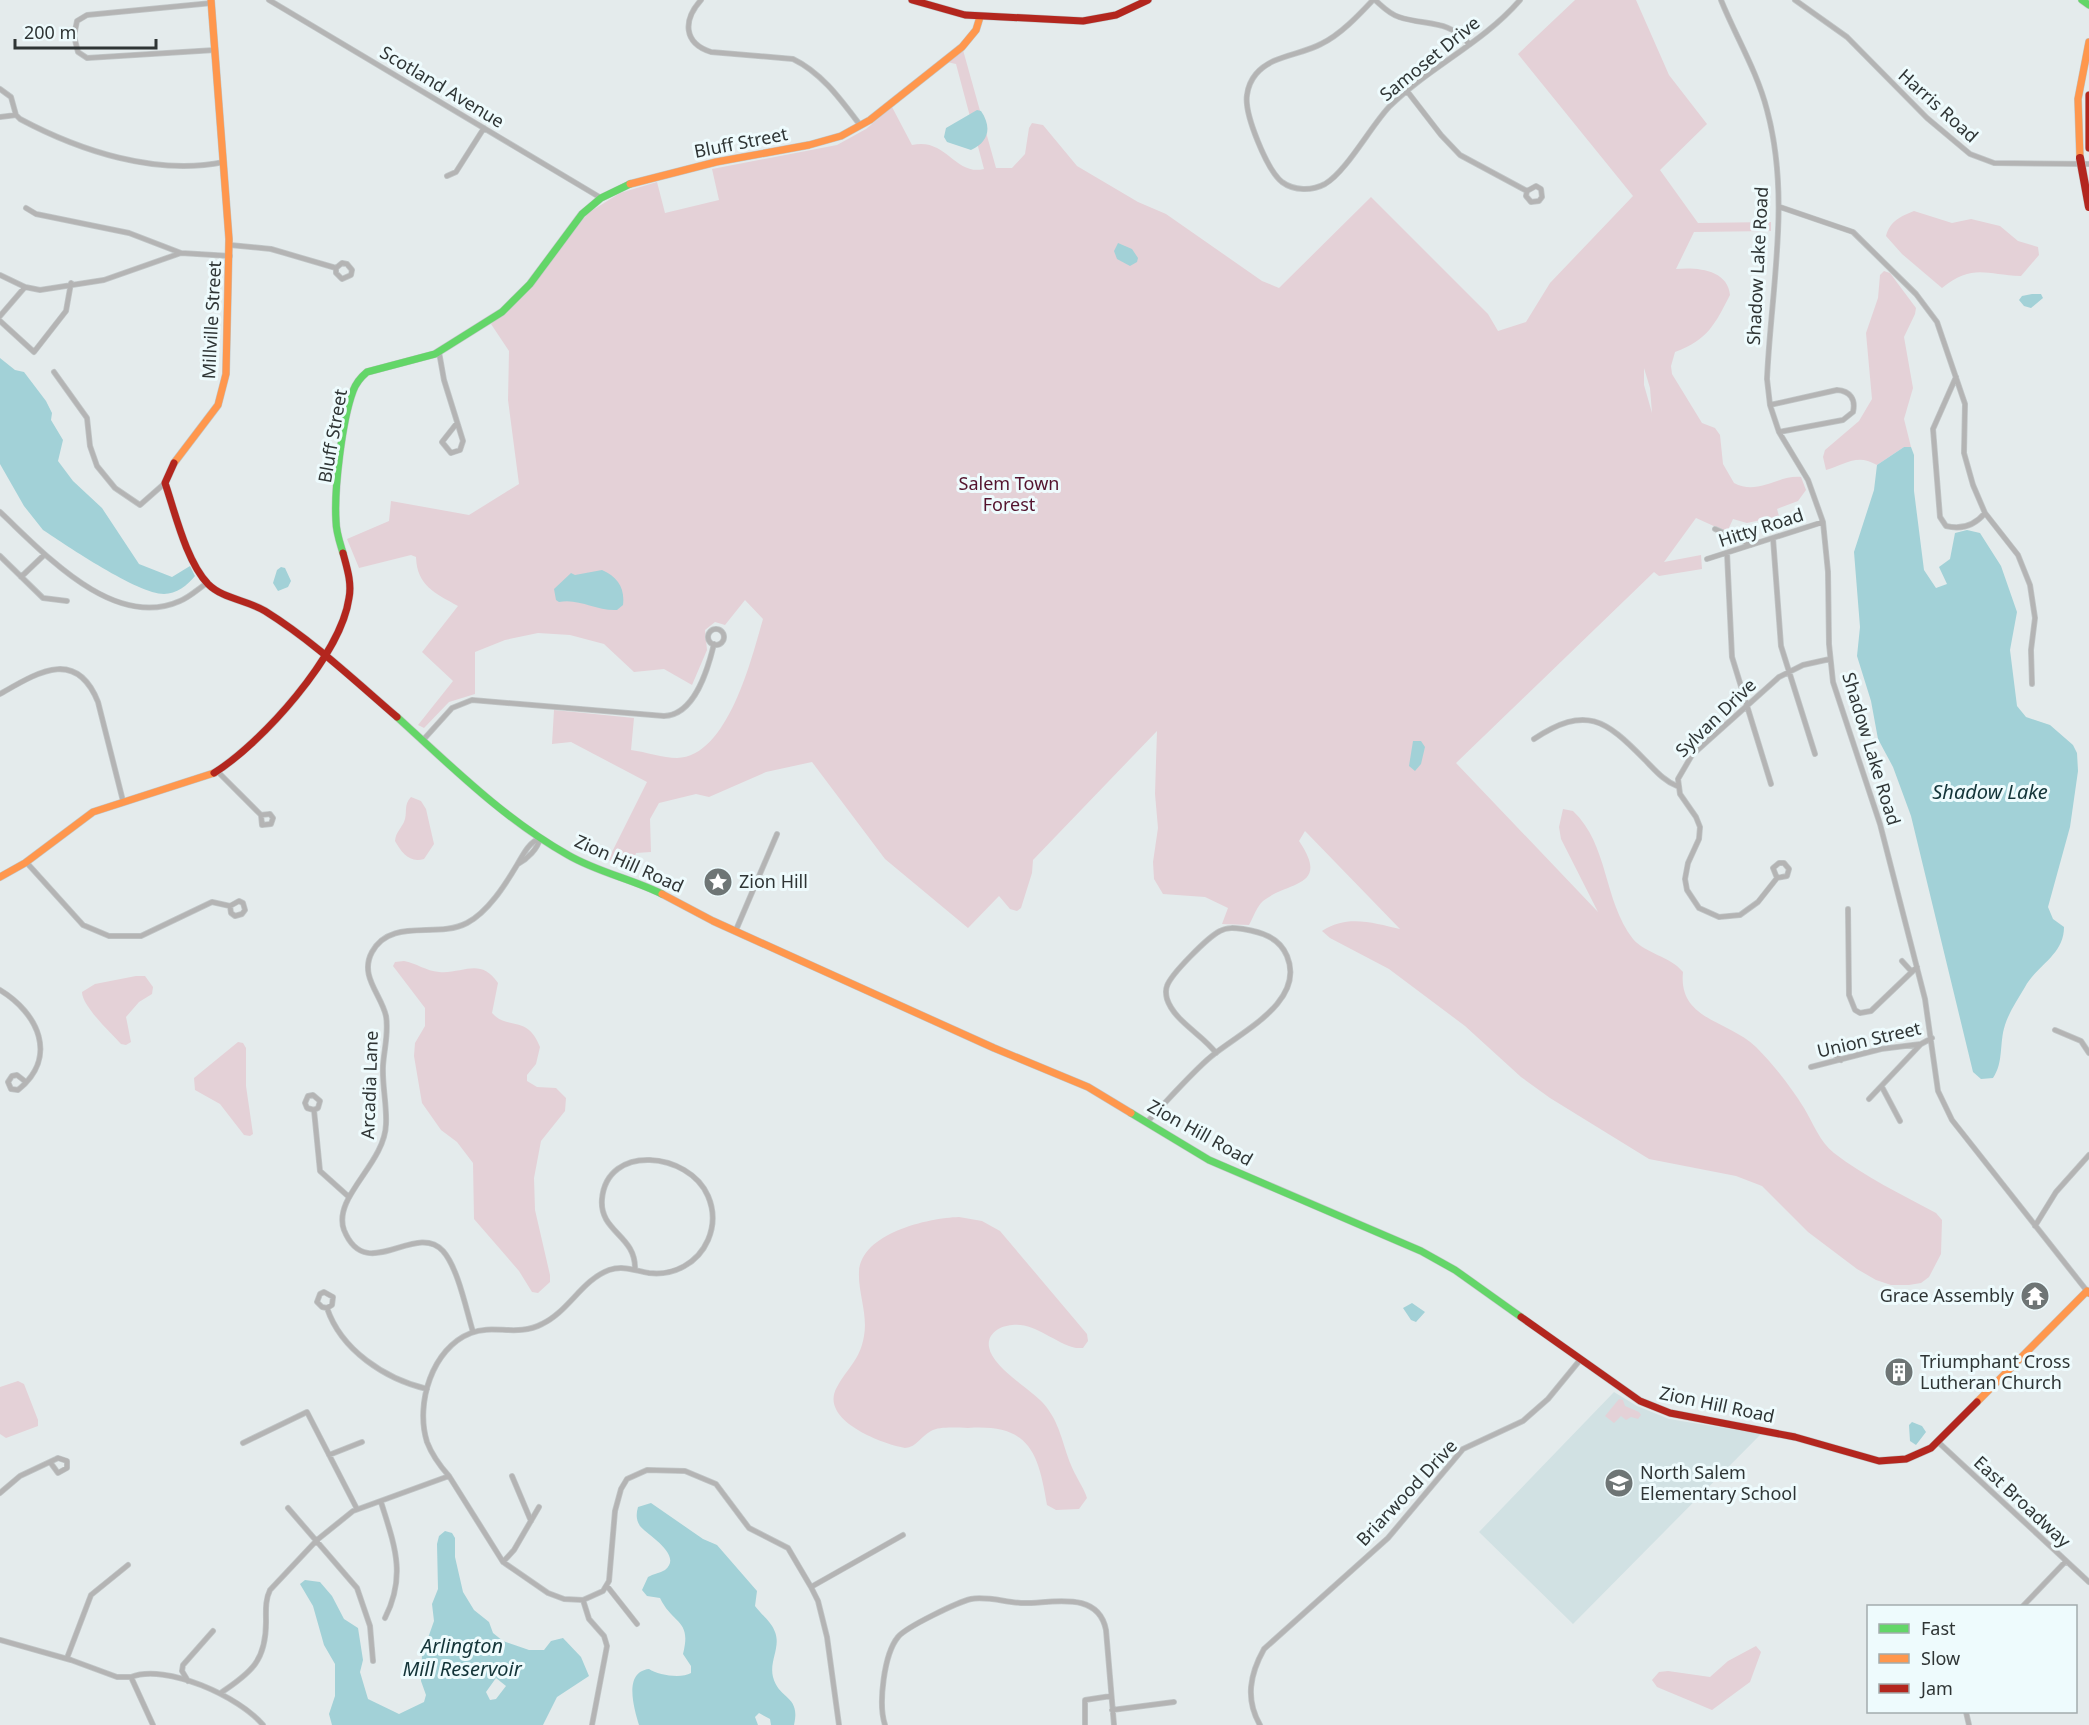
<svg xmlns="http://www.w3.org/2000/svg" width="2089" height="1725" font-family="'Noto Sans',sans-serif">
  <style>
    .built { fill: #d1e1e3 }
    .green { fill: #e4d1d7; fill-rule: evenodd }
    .water { fill: #a2d1d7; fill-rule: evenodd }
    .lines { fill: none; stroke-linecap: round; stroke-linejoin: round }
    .street-casing { stroke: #c1c6c7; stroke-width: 6 }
    .fast-casing { stroke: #c1c6c7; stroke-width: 8 }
    .slow-casing { stroke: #c1c6c7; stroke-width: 8 }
    .jam-casing { stroke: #c1c6c7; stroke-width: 8 }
    .street { stroke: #b4b4b4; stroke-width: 4.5 }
    .fast { stroke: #63d668; stroke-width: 7 }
    .slow { stroke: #ff974d; stroke-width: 7 }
    .jam { stroke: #b3261e; stroke-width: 7 }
    .jam-bridge-casing { stroke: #c1c6c7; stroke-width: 9; stroke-linecap: butt }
    .jam-bridge { stroke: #b3261e; stroke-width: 8 }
    .labels { text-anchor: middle; stroke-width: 6; stroke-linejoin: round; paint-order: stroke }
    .street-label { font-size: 18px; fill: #2f3535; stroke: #eefbfd }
    .park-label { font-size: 18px; fill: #54142e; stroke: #eefbfd }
    .poi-label { font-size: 18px; fill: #2f3535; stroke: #eefbfd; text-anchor: start }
    .water-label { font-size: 20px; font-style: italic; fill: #133438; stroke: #eefbfd }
  </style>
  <rect width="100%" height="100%" fill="#e4ebec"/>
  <path class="built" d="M1614,1392L1637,1406L1669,1419L1761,1434L1573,1624L1479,1532Z"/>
  <path class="green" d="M1575,0H1636L1669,75L1707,124L1660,170L1698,223L1771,222V231L1694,232L1676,269C1695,267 1728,269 1730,295C1715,324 1708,340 1675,352L1671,366L1672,374L1702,423L1715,428L1720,435L1723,464L1734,483C1758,496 1777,475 1801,477L1806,490L1798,501L1777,509L1779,516L1747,523L1733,519L1727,532L1696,518L1664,562L1701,555L1702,569L1659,576L1654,572L1456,763L1598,912L1561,839L1559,827L1563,809L1573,811C1609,845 1603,900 1633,939C1646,954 1670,956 1683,972C1678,1020 1728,1020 1756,1047C1774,1065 1791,1087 1804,1108C1813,1123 1820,1142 1834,1153C1865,1177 1901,1194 1936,1213L1942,1220L1941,1254L1929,1277L1921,1283L1909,1285H1891L1876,1280L1857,1269L1808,1232L1762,1186L1736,1176L1649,1159L1550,1098L1521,1077L1465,1026L1389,969L1330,938L1322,931C1347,914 1374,923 1400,929L1305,831L1299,841C1331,888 1288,881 1263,901C1257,906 1253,918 1249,925L1222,924L1228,908L1205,897L1163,894L1154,879L1153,862L1158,828L1155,794L1157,731L1033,860L1032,873L1021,908L1017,911L1010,909L999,896L968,928L885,859L812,762L766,772L709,797L696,794L659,803L650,819L651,852L636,853L631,870L608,860L647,782L571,742L552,744L554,710L634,718L631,750C646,752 663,758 677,758C728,757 752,657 763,619L745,600L725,625L715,622L705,630L707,650L692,685L664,669L634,672L604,644L570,635L538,633L505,640L475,652V694L449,702L424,728L418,725L453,681L422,652L458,606C435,593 417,586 416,557L411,555L359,568L347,539L389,521L391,501L469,515L519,484L508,400L509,351L491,324L526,293L588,213L620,193L657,182L665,213L719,200L712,169L837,145L866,129L892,107L912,145C946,137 955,176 984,169L956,64L947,62L963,50L996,168H1012L1025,154L1029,128L1032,123L1043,125L1077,166L1138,202L1166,214L1262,281L1279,288L1371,197L1488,314L1498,331L1526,322L1550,283L1633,196L1518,54ZM1644,368L1650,388L1652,413L1644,385Z
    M1914,211L1952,223L1971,219L2000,226L2018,241L2038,247L2039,255L2021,276C1986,275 1973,263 1942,288L1902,254L1886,236C1890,221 1901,216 1914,211Z
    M1884,271L1890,273L1916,308L1915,314L1904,337L1913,388L1904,419L1911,447H1904L1877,465C1857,453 1846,464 1826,470L1823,457L1825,450L1859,421L1872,399L1866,333L1878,298L1880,275Z
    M411,797L421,801L426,809L434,844L424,859C409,863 402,853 395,841C396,832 400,830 404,822C408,813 403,805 411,797Z
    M404,961C416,963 426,971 439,972C464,974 480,957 498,983L492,1013C508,1031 527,1014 540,1047L536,1064L527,1075V1081L537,1087L556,1088L566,1098L565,1111L541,1141L534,1178L535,1210L550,1275V1282L538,1293L532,1292L519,1271L474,1219L473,1163L457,1142L441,1130L422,1103L414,1056L415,1043L425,1026V1008L393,966L395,962Z
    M136,976H145L153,987L152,994L139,1002L126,1017L131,1042L126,1045L121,1044C111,1033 82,1006 82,992L95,984Z
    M238,1042L243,1043L246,1048V1086L253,1134L250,1136L244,1135L220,1104L195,1090L194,1078Z
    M959,1217L982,1221L1000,1231L1087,1334L1088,1341L1083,1348H1076C1054,1343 1035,1322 1012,1325C999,1326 987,1334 989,1347C992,1367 1030,1389 1043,1403C1060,1422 1062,1443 1071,1465C1075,1476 1083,1486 1087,1498L1079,1509L1056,1510L1047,1505C1038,1451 1029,1424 968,1428C958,1428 940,1426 931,1431C921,1436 917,1447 905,1448C882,1444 818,1420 837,1387C848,1367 860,1360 864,1336C868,1314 858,1293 859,1272C861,1233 928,1218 959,1217Z
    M18,1381L24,1384L38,1420V1426L6,1438L0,1434V1387Z
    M1619,1399L1623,1400L1625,1406L1639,1412L1641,1415L1638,1419L1631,1417L1626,1420L1621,1416L1614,1423L1605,1416Z
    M1756,1646L1761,1652L1750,1682L1712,1710L1657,1687L1652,1680L1659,1672L1668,1671L1710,1677L1728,1661Z"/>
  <path class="water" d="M977,110L981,111C992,127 989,142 971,150L947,142L944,137L946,128Z
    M1118,243L1132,249L1138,258L1137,262L1130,266L1117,259L1114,251Z
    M2032,294H2041L2043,298L2031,308L2024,306L2019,300L2022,296Z
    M0,358L15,370L24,372L46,401L52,413L51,420L63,440L58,461L73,481L102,508L139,564L172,577L190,566L195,576C188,585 176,594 164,594C138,594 67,546 43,530L24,506L0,464Z
    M1904,447H1911L1914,455V491L1924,570L1936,588L1947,584L1939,567L1950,559L1955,533L1967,530L1980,533L2001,566L2017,612L2010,650L2017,706L2026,717L2050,725L2073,745L2077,753L2078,771L2070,827L2048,907L2053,919L2064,927C2064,955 2037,965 2025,987C2018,999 2009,1012 2005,1025C1999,1043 2004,1062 1993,1078L1981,1079L1973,1072L1911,816L1893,767L1878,739L1871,701L1857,656L1860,627L1854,552L1874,490L1877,465Z
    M281,567L285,568L291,581L288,587L278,591L273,583L277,570Z
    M602,570C618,577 625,588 623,605L617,610C596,611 579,598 559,602L556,600L554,589L571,573L575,575Z
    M1413,741H1421L1425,747L1421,764L1415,771L1409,766Z
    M1412,1303L1425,1312L1416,1322L1411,1320L1403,1308Z
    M1912,1422L1922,1426L1926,1432L1916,1445L1910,1441L1909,1425Z
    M651,1503L703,1539L717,1545L757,1591L755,1606C761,1614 772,1623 775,1632C781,1647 769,1661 773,1677C779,1700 801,1695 794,1725H771L770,1719L759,1713L755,1717L758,1725H639C634,1708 623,1672 649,1669C658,1675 681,1679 691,1673V1666L683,1654C692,1619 673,1625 660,1598L647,1596L642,1590L648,1577C653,1574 660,1573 665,1570C684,1555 646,1534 640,1526C636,1520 636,1514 638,1507Z
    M445,1531L452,1533L455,1538V1557L463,1592L474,1610L489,1622L493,1633L503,1641L529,1650H544L551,1641L563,1638L581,1657L589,1676L557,1697L543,1725H332L329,1714L335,1696V1664L324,1645L313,1606L300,1584L305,1580L320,1582L332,1596L344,1619L358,1628L363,1660L360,1672L368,1699L399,1714L424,1702L426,1695L421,1681L422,1655L434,1621L432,1604L438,1589L437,1544L439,1536ZM496,1678L506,1686L496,1699L490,1700L486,1692Z"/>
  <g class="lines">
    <g class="street-casing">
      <path id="street" d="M269,0L601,198
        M701,0C683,20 683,43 711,52L793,59C822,73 841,100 860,125
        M1373,0C1359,15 1340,35 1321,44C1301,55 1272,55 1256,74C1251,80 1248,87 1247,95C1244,114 1267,170 1282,182C1294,191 1312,191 1325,184C1346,172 1371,126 1389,107C1429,67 1483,43 1520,0
        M1375,0C1382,6 1389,14 1399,17C1426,26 1449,19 1469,44
        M1721,0C1736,37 1757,71 1767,110C1791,199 1771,289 1767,379L1770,405L1779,432L1808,480L1823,522L1828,572L1829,644L1833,682L1880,824L1925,999L1938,1091L1952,1120L2087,1291
        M1795,0L1847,37L1927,118L1970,154L1994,163L2089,164
        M212,3L87,15L77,21L74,36L78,52L87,58L215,50
        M0,89L11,97L16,115
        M1407,91L1441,135L1460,155L1527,191L1526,196L1531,202L1539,201L1542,197L1541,189L1536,186L1527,191
        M16,115L20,119C80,151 156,176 224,162
        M0,117L16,115
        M447,176L456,172L484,128
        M1780,207L1853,232L1916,294L1937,322L1965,404L1964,453L1973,485L1985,513L2018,555L2030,585L2035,618L2031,650L2032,684
        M26,208L36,214L129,233L181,253
        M230,245L271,249L336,268V273L342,279L351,275L352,270L347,264L342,263L336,268
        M0,275L25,287L40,290L104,280L181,253L230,256
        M0,316L25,287
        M0,321L34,352L66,311L71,283
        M439,352L444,380L463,441L460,450L451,453L442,442L457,423
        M54,372L87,418L90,446L97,466L115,488L140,505L165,483
        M1956,377L1933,429L1940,517L1946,526C1962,530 1975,525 1985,513
        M1770,405L1837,390C1850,391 1856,399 1853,412L1843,420L1779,432
        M0,512C43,552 113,631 180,601C190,597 198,589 207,583
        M1715,529L1751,545
        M1773,538L1781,646L1815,754
        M1727,553L1732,657L1771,784
        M0,556L43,598L67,601
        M1707,559L1823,522
        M21,577L43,556
        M708 637a8 8 0 1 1 16 0a8 8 0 1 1-16 0Z
        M0,694C37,673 76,647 98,702L123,801
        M424,739L452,708L472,700L664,716C695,715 708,669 714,644
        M1534,739C1586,705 1605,719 1645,760C1655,770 1664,781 1677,786
        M217,771L261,815L262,825L271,824L273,818L270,814L261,815
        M27,863L83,925L109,936H141L212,902L230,906L231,913L235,916L242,914L245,910L243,903L239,901L230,906
        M518,864C527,859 538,849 540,838
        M1777,878L1773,868L1779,863H1784L1789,869L1787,876L1777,878L1758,902L1740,915L1719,917L1699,908L1687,890L1685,879L1688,863L1699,839L1700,827L1696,817L1680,794L1678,779L1692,755L1779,677L1803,665L1830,659
        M1848,909L1849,995L1855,1010L1860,1013L1871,1011L1917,967
        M736,930L777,834
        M1902,961L1912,972
        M0,990C38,1013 59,1057 18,1090L11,1089L8,1082L12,1076L17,1075L26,1082
        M2055,1030L2081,1041L2089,1053
        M1829,1050L1841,1060
        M1811,1067L1881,1049L1921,1044L1932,1038
        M1882,1087L1900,1121
        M1869,1099L1921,1044
        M314,1110L307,1108L305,1103L308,1096L313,1095L320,1101L318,1108L314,1110L320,1171L349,1197
        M1147,1122C1167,1101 1186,1079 1207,1060C1234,1035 1307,1004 1287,956C1279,937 1261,932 1243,929C1235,928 1227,927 1220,931C1208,937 1171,974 1167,986C1165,991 1166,995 1167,999C1174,1021 1203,1035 1216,1053
        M2035,1226L2056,1192L2089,1155
        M327,1308L322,1307L317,1302L320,1294L324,1292L333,1297L332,1305L327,1308C341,1350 385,1379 427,1389
        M473,1332C466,1309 458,1268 443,1251C415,1221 366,1285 344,1230C332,1197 385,1164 386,1124C387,1105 382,1085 383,1066C384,1049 389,1033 386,1016C381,994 359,976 372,952C391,917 437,939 467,923C488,912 505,885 517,865C523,855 528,843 540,838
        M1937,1441L2089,1582
        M243,1443L307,1412L357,1509
        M329,1455L362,1442
        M449,1476C440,1466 432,1455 427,1442C415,1404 432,1348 471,1333C493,1324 518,1337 542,1324C568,1312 582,1280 609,1270C624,1265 635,1271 649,1273C674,1276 698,1263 708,1240C714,1226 714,1210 708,1196C689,1152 607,1143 602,1199C599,1232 636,1235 635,1269
        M512,1476L531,1521
        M0,1493L20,1476L56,1459L58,1458L67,1461V1468L58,1473L50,1462
        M381,1502C394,1544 407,1575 385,1618
        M288,1508L357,1588L370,1626L373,1661
        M503,1562L514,1550L539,1507
        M607,1586L637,1624
        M811,1587L903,1535
        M583,1600L589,1619L604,1636L607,1646L592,1725
        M2023,1606L2066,1561
        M0,1640L71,1660L117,1677H131L153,1725
        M67,1658L91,1595L128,1565
        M131,1677C166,1663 240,1697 263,1725
        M188,1681L182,1671L183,1665L213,1631
        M222,1692C252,1672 266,1660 266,1622C266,1611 265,1600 270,1590L317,1540L353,1511L449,1476L503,1562L548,1593L564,1599L583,1600L592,1596L603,1591L609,1581L615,1511L621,1489L627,1479L647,1470L685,1471L716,1484L749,1528L788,1548L811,1587L818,1601L827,1637L839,1725
        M1112,1710L1174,1702
        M1966,1712L1969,1725
        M885,1725C878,1704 884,1654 898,1637C906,1627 958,1602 971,1599C986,1596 1005,1602 1021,1603C1050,1604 1098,1589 1106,1630L1114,1725
        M1085,1725V1700L1111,1696
        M1260,1725C1245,1699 1250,1674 1264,1649L1388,1538L1463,1449L1523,1421L1548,1399L1580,1360"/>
    </g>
    <g class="fast-casing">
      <path id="fast" d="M2082,0L2089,5
        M343,553C340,543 336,532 336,521C334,489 342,421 353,391C356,383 361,377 367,372L435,354L502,312L530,284L582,214L601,198L630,184
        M397,717C451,766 504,819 568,855C597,872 632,879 662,894
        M1131,1113L1209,1160L1421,1251L1455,1270L1521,1317"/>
    </g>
    <g class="slow-casing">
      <path id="slow" d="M2080,158L2078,99L2089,42
        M630,184L716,162L809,145L841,136L870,120L962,47L976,30L980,17
        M174,463L218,405L226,374L229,239L211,0
        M0,877L25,863L93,812L214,773
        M662,894L713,921L994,1048L1088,1087L1131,1113
        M1977,1402L2087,1291L2089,1293"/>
    </g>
    <g class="jam-casing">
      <path id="jam" d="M912,0L965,15L1083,21L1116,15L1148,0
        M2089,95V148
        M174,463L165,483C175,512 186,561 208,584C223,599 247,600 265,611C313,641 354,680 397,717
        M214,773C262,743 341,655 349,598C352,583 347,568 343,553
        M1521,1317L1640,1401L1670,1413L1795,1437L1879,1461L1906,1459L1931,1448L1977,1402"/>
    </g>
    <use href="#street" class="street"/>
    <use href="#fast" class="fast"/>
    <use href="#slow" class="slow"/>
    <use href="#jam" class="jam"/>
    <g class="jam-bridge-casing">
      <path id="jam-bridge" d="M2080,158L2089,207"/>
    </g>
    <use href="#jam-bridge" class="jam-bridge"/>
  </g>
  <defs>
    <g id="sight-disc" transform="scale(1.5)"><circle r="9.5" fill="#6e7575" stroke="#eefbfd"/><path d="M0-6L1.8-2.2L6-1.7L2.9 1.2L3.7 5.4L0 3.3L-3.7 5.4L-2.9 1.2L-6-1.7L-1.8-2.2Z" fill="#fff"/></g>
    <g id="temple-disc" transform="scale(1.5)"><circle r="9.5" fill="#6e7575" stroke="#eefbfd"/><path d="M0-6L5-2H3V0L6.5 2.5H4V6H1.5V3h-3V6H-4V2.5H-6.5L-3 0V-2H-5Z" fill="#fff"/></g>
    <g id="building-disc" transform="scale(1.5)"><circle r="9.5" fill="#6e7575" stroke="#eefbfd"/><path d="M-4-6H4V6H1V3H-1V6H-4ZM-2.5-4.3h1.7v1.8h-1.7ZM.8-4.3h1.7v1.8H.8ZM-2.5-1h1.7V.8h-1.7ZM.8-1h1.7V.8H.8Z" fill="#fff"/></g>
    <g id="school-disc" transform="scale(1.5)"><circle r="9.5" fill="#6e7575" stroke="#eefbfd"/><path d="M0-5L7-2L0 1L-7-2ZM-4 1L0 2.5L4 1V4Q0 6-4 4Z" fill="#fff"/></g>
  </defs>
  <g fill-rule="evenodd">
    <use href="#sight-disc" x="718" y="882"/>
    <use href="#temple-disc" x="2035" y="1296"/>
    <use href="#building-disc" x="1899" y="1372"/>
    <use href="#school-disc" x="1619" y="1483"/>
  </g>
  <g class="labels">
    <g class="street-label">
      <text transform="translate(1430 59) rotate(-39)" y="6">Samoset Drive</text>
      <text transform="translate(442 87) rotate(31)" y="6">Scotland Avenue</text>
      <text transform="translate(1938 106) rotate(42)" y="6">Harris Road</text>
      <text transform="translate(741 143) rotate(-11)" y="6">Bluff Street</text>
      <text transform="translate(1758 266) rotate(-87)" y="6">Shadow Lake Road</text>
      <text transform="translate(212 320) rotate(-87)" y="6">Millville Street</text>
      <text transform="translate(333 436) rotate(-80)" y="6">Bluff Street</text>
      <text transform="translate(1761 528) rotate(-18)" y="6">Hitty Road</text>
      <text transform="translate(1716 718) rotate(-44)" y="6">Sylvan Drive</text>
      <text transform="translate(1871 749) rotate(73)" y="6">Shadow Lake Road</text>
      <text transform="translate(629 864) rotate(24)" y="6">Zion Hill Road</text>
      <text transform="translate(1869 1040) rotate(-13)" y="6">Union Street</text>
      <text transform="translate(370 1085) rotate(-88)" y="6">Arcadia Lane</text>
      <text transform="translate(1200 1133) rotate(29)" y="6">Zion Hill Road</text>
      <text transform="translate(1717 1405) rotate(12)" y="6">Zion Hill Road</text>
      <text transform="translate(1407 1493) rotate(-47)" y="6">Briarwood Drive</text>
      <text transform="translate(2022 1502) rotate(43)" y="6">East Broadway</text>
    </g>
    <g class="park-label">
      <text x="1009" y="490">Salem Town<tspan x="1009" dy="21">Forest</tspan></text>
    </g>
    <g class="poi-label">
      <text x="739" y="888">Zion Hill</text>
      <text x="2014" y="1302" text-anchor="end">Grace Assembly</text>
      <text x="1920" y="1368">Triumphant Cross<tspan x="1920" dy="21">Lutheran Church</tspan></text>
      <text x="1640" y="1479">North Salem<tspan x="1640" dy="21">Elementary School</tspan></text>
    </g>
    <g class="water-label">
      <text x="1990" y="799">Shadow Lake</text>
      <text x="462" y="1653">Arlington<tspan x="462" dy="23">Mill Reservoir</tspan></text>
    </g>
  </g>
  <rect x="1867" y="1605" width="210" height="108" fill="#eefbfd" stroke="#a2acad" stroke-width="1.5"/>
  <rect x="1879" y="1624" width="30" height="9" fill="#63d668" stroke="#a2acad" stroke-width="1.5"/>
  <text x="1921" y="1635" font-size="18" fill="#2f3535">Fast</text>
  <rect x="1879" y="1654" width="30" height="9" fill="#ff974d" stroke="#a2acad" stroke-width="1.5"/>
  <text x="1921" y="1665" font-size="18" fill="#2f3535">Slow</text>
  <rect x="1879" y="1684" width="30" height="9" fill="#b3261e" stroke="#a2acad" stroke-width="1.5"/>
  <text x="1921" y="1695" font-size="18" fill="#2f3535">Jam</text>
  <path d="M15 39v9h141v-9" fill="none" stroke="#2f3535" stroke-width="3"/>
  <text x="24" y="39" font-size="18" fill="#2f3535" stroke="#eefbfd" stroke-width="4.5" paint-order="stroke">200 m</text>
</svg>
